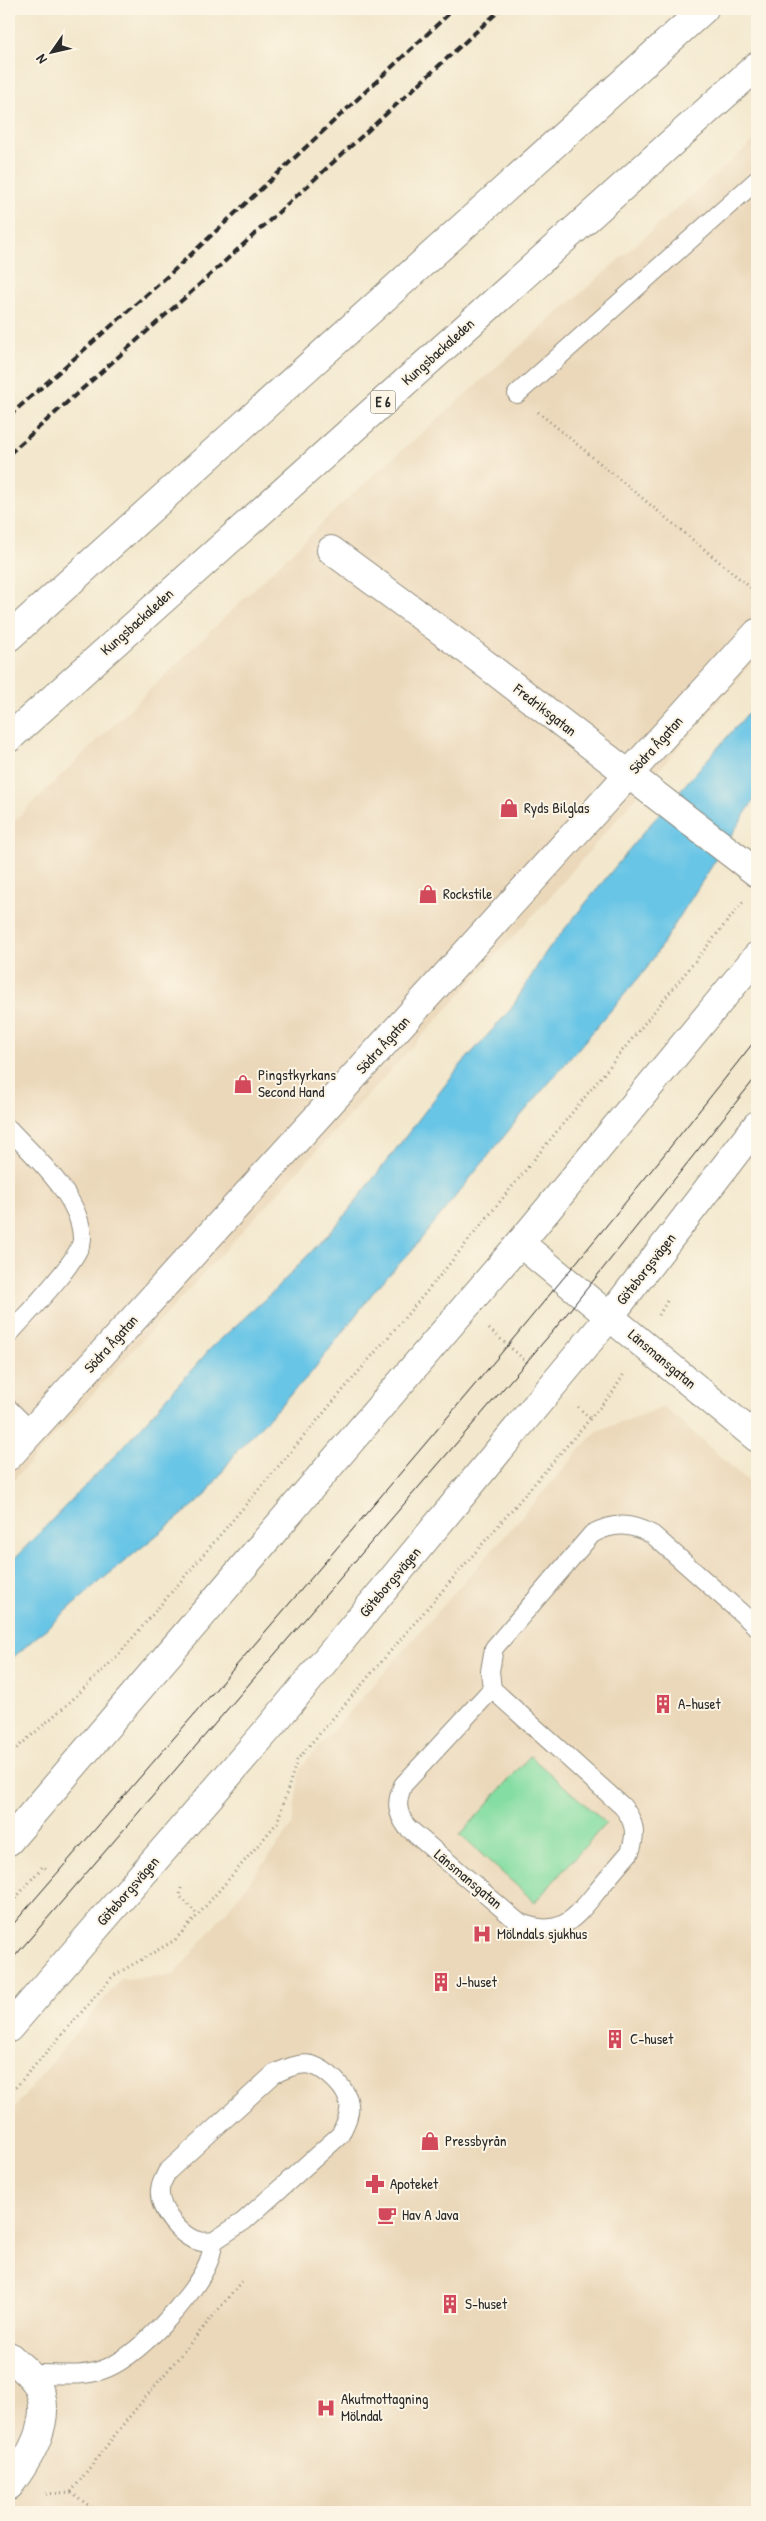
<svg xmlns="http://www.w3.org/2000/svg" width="766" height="2521" font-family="'Patrick Hand',sans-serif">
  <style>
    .built { fill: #ebd8ba }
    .green { fill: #84dda2; stroke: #588466 }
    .water { fill: #68c5e6; stroke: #4a7888 }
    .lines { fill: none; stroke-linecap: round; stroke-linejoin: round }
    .lane-casing { stroke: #8f8a7c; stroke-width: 20 }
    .street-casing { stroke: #8f8a7c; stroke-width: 30 }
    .secondary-casing { stroke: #8f8a7c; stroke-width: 30 }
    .highway-casing { stroke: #8f8a7c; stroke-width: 30 }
    .path { stroke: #8f8a7c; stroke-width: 3; stroke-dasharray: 1 4; stroke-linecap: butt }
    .lane { stroke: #fff; stroke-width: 18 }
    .street { stroke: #fff; stroke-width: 28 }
    .secondary { stroke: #fff; stroke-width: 28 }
    .highway { stroke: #fff; stroke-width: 28 }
    .tram { stroke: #2b2b2b; stroke-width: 1 }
    .rail { stroke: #2b2b2b; stroke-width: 4; stroke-dasharray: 8 4; stroke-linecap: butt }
    .labels { text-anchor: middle; stroke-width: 4; stroke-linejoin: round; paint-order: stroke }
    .shield { fill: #fcf5e5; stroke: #6a6863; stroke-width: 1 }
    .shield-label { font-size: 14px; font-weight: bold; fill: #2b2b2b }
    .street-label { font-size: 15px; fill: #2b2b2b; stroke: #fcf5e5 }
    .poi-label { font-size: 15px; fill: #2b2b2b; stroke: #fcf5e5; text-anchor: start }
  </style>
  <rect width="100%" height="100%" fill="#fcf5e5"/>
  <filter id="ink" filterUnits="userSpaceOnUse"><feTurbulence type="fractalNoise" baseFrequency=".02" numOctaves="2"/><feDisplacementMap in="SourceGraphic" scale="10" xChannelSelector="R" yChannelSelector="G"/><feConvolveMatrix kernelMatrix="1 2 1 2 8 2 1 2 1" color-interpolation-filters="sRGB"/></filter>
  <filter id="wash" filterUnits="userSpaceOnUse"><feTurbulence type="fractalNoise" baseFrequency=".0096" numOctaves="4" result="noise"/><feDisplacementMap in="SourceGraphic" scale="20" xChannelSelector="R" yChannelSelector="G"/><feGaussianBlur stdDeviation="1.12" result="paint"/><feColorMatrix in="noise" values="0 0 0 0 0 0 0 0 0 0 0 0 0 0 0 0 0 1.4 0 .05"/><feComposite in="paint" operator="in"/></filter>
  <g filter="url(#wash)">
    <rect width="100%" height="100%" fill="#f3e8cd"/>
    <path class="built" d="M757,138V656L550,897L9,1485V826L350,496Z
      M664,1407L757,1489V2512H9V2114L121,1979L174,1975L241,1893L292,1826L300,1768L597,1431Z"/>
    <path class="green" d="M530,1756L606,1823L535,1902L460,1835Z"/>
    <path class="water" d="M757,703V795L647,968L518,1119L413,1249L375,1290L311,1373L237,1451L204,1497L104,1578L9,1661V1564L123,1447L211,1348L275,1290L343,1218L459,1067L511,1009L546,952L641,835Z"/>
  </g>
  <g filter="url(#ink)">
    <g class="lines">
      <g class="lane-casing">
        <path id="lane" d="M517,394L757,180
          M9,1129C34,1156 81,1197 82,1238C83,1257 23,1318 9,1334
          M9,1409L31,1431
          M492,1689L403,1785C396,1801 396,1812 407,1827L518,1922C557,1938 571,1923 594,1895C606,1880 618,1866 630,1852C637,1834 635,1821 622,1806L492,1689L490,1671L494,1648L592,1534C614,1522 631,1523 653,1535L757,1627
          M30,2374C53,2373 80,2378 102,2370C136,2359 194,2296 208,2263C211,2257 212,2248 214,2241L244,2221L340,2135C344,2126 351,2115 349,2104C347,2088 327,2070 312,2065C300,2062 285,2069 274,2074L167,2172C164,2178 160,2185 160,2190C158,2210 182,2239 202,2242C206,2242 210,2241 214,2241"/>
      </g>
      <g class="street-casing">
        <path id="street" d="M331,550L471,653L757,873
          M520,1243L757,1438
          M9,1456L757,633
          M9,2356C18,2364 29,2372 36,2383C56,2417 29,2459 9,2486"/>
      </g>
      <g class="secondary-casing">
        <path id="secondary" d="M9,1841L520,1243L757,956
          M9,2028L270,1727L610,1316L757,1125"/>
      </g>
      <g class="highway-casing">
        <path id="highway" d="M9,637L704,9
          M9,738L757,66"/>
      </g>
      <path class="path" d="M538,412L757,593
        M659,1315L667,1301
        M489,1329L528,1363
        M578,1407L590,1418
        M9,1755L71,1701L119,1654L434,1283L743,902
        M181,1888L180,1896L198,1915
        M9,1906L43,1866L48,1870
        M9,2095L113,1976L175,1940L198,1915L277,1823L297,1760L613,1392L625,1372
        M71,2492L125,2422L242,2281
        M46,2494L71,2492L97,2512"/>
      <use href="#lane" class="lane"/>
      <use href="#street" class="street"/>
      <use href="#secondary" class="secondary"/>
      <use href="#highway" class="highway"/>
      <path class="tram" d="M9,1929C262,1636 517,1343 757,1038
        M9,1963L553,1331L757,1076"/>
      <path class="rail" d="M9,416L170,274L454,9
        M9,454L189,294L501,9"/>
    </g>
  </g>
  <defs>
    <g id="shop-bare" transform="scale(1.5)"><path d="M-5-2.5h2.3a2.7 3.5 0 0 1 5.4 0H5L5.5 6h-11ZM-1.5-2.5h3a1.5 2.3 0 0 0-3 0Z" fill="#d1495b" stroke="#fcf5e5" stroke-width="2.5" paint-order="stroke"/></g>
    <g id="building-bare" transform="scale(1.5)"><path d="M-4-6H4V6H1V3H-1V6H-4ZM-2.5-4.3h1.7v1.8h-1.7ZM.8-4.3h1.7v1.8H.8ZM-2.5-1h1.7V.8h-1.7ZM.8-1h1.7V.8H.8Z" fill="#d1495b" stroke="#fcf5e5" stroke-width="2.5" paint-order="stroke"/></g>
    <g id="hospital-bare" transform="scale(1.5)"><path d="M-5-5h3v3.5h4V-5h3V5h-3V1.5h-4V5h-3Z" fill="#d1495b" stroke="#fcf5e5" stroke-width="2.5" paint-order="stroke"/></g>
    <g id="pharmacy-bare" transform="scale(1.5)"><path d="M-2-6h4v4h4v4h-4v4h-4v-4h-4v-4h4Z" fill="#d1495b" stroke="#fcf5e5" stroke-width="2.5" paint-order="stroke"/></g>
    <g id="cafe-bare" transform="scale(1.5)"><path d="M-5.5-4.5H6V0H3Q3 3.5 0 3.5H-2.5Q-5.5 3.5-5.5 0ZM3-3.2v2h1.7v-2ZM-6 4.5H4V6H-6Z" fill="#d1495b" stroke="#fcf5e5" stroke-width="2.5" paint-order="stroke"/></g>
  </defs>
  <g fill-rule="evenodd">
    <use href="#shop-bare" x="509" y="808"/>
    <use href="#shop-bare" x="428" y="894"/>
    <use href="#shop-bare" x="243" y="1084"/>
    <use href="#building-bare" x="663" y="1704"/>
    <use href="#hospital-bare" x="482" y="1934"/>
    <use href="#building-bare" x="441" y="1982"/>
    <use href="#building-bare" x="615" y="2039"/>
    <use href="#shop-bare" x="430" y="2141"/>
    <use href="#pharmacy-bare" x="375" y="2184"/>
    <use href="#cafe-bare" x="387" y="2215"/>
    <use href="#building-bare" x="450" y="2304"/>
    <use href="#hospital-bare" x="326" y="2408"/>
  </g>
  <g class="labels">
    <rect class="shield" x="370.5" y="390.5" width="25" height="23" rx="4"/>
    <g class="shield-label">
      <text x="383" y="407">E 6</text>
    </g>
    <g class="street-label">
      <text transform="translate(438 352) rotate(-42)" y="5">Kungsbackaleden</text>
      <text transform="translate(137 622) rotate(-42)" y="5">Kungsbackaleden</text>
      <text transform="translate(545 710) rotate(38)" y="5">Fredriksgatan</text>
      <text transform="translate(656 745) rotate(-48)" y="5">Södra Ågatan</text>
      <text transform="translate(383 1045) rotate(-48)" y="5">Södra Ågatan</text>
      <text transform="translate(646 1269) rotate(-52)" y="5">Göteborgsvägen</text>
      <text transform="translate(111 1344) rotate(-48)" y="5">Södra Ågatan</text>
      <text transform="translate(662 1359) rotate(40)" y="5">Länsmansgatan</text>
      <text transform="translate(390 1582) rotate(-50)" y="5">Göteborgsvägen</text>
      <text transform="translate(468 1879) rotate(40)" y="5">Länsmansgatan</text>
      <text transform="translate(128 1891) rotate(-49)" y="5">Göteborgsvägen</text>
    </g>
    <g class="poi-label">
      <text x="524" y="813">Ryds Bilglas</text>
      <text x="443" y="899">Rockstile</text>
      <text x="258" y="1080">Pingstkyrkans<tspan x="258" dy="17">Second Hand</tspan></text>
      <text x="678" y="1709">A-huset</text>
      <text x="497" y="1939">Mölndals sjukhus</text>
      <text x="456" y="1987">J-huset</text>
      <text x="630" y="2044">C-huset</text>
      <text x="445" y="2146">Pressbyrån</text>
      <text x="390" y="2189">Apoteket</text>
      <text x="402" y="2220">Hav A Java</text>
      <text x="465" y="2309">S-huset</text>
      <text x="341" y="2404">Akutmottagning<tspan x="341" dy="17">Mölndal</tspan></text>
    </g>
  </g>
  <rect width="766" height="2521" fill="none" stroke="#fcf5e5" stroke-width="30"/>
  <g transform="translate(52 52) rotate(236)" stroke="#fcf5e5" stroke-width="4" paint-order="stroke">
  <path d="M0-4L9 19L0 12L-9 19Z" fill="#2b2b2b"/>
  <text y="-8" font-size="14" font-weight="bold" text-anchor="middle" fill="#2b2b2b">N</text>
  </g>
</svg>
